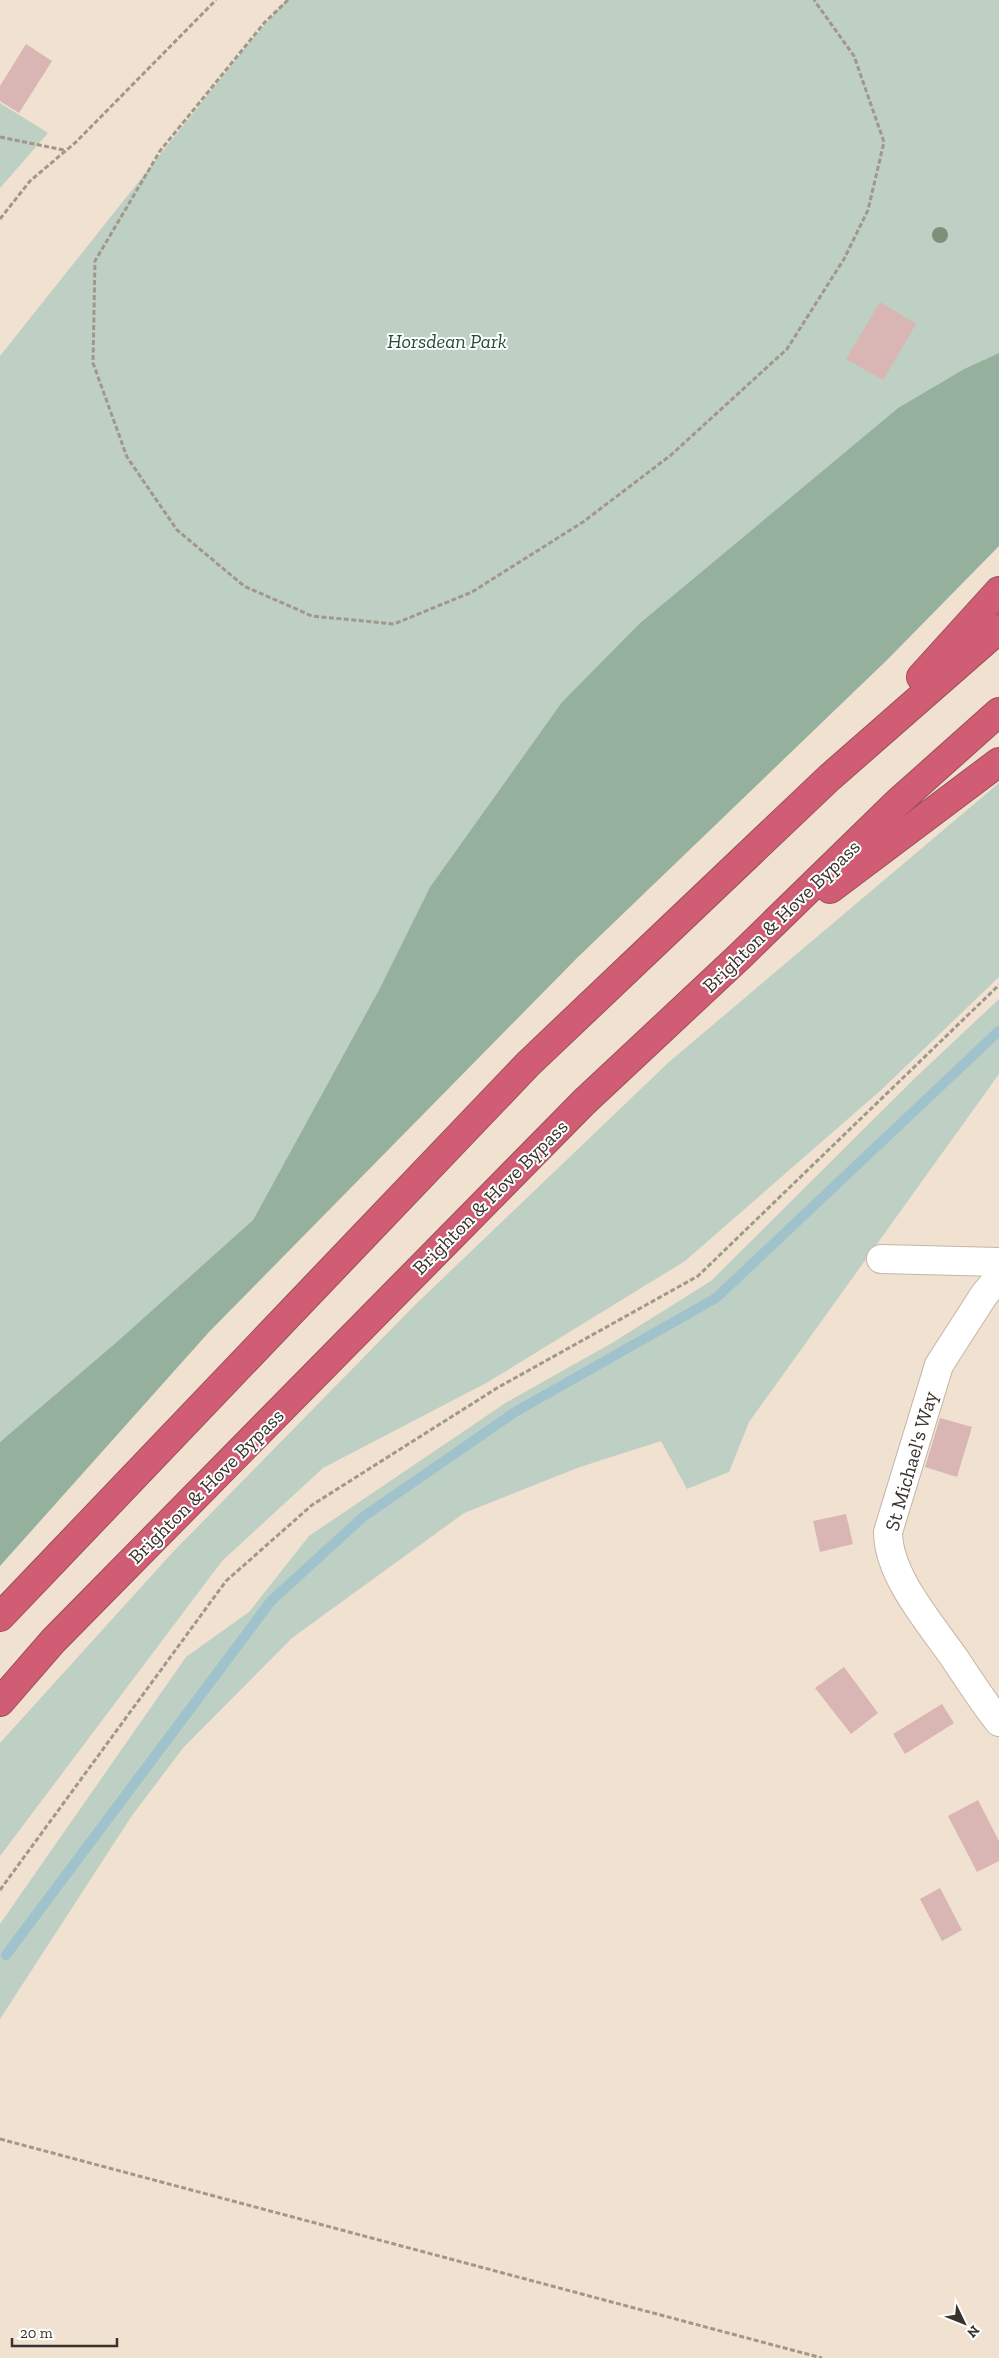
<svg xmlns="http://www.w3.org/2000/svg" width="999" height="2358" font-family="'Zilla Slab',serif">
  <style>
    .green { fill: #becfc3 }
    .forest { fill: #95b09d }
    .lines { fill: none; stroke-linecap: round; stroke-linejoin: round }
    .stream { stroke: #9fc2cd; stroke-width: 10 }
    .building { fill: #d9b6b3 }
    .minor-casing { stroke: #c4b6a5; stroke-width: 30 }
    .highway-casing { stroke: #9b4e5a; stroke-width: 30 }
    .path { stroke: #a1978a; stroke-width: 3; stroke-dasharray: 5 2.5; stroke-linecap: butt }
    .minor { stroke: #fff; stroke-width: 28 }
    .highway { stroke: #d05d73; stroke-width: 28 }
    .tree { fill: #7e9079 }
    .labels { text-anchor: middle; stroke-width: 4; stroke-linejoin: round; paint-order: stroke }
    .park-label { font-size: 20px; font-style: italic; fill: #204e32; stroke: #fff }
    .street-label { font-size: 20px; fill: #38332c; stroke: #fff }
  </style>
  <rect width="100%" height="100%" fill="#f0e1d0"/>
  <path class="green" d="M286,0H999V353L964,369L898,408L640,623L562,702L430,887L380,988L253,1220L119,1340L0,1442V356L249,43Z
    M0,103L48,133L0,188Z
    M999,783V977L880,1091L685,1261L488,1382L323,1468L222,1561L0,1856V1743L172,1553L415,1305L669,1062Z
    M999,999V1074L749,1422L729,1472L687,1489L661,1441L580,1467L464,1513L292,1638L183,1748L131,1817L0,2019V1924L186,1657L249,1612L309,1536L507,1402L612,1343L711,1281L915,1078Z"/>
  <path class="forest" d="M999,353V546L888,659L577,958L209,1332L0,1566V1442L119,1340L253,1220L380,988L430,887L562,702L640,623L898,408L964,369Z"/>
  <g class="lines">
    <path class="stream" d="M6,1955L271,1601L363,1517L515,1412L716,1298L999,1031"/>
  </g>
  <path class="building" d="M26,44L52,61L19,113L0,101V86Z
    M880,302L916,324L883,380L846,359Z
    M940,1418L972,1427L957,1477L925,1467Z
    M846,1514L853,1544L820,1552L813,1521Z
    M844,1667L878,1713L851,1734L815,1688Z
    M942,1704L954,1723L905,1754L893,1734Z
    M978,1800L999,1841V1861L977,1872L948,1816Z
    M940,1888L962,1930L942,1941L920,1899Z"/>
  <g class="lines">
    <g class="minor-casing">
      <path id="minor" d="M881,1259L999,1262
        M999,1277L984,1295L939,1365L888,1532C888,1576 931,1624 955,1659C969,1680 983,1702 999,1722"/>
    </g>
    <g class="highway-casing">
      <path id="highway" d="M921,677L999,591
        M830,889L999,762
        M0,1617L528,1064L829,778L999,629
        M0,1702L53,1641L584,1102L740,956L897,803L999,712"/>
    </g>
    <path class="path" d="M288,0L265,22L160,151L95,261L93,363L127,457L177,530L244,586L312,616L394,624L472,592L583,522L671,455L787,349L844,259L868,210L884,142L854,56L814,0
      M0,137L64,150
      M0,219L30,181L76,142L216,0
      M0,1890L226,1581L312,1505L497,1388L698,1276L999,985
      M0,2139L822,2358"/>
    <use href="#minor" class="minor"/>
    <use href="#highway" class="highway"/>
  </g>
  <circle class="tree" cx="940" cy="235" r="8"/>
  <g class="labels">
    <g class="park-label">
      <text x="447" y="348">Horsdean Park</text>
    </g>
    <g class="street-label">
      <text transform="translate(781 916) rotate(-44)" y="7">Brighton &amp; Hove Bypass</text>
      <text transform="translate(490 1197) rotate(-45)" y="7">Brighton &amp; Hove Bypass</text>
      <text transform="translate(911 1461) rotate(-74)" y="7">St Michael's Way</text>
      <text transform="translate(206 1486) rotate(-45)" y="7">Brighton &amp; Hove Bypass</text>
    </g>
  </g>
  <g transform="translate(964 2323) rotate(133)" stroke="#ffffff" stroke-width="4" paint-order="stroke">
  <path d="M0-4L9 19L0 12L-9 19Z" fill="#38332c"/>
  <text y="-8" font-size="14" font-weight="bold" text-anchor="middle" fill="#38332c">N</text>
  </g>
  <path d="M12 2338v8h105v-8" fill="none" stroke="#38332c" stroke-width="2.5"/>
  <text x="20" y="2338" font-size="15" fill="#38332c" stroke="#ffffff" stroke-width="4" paint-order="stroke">20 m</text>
</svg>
